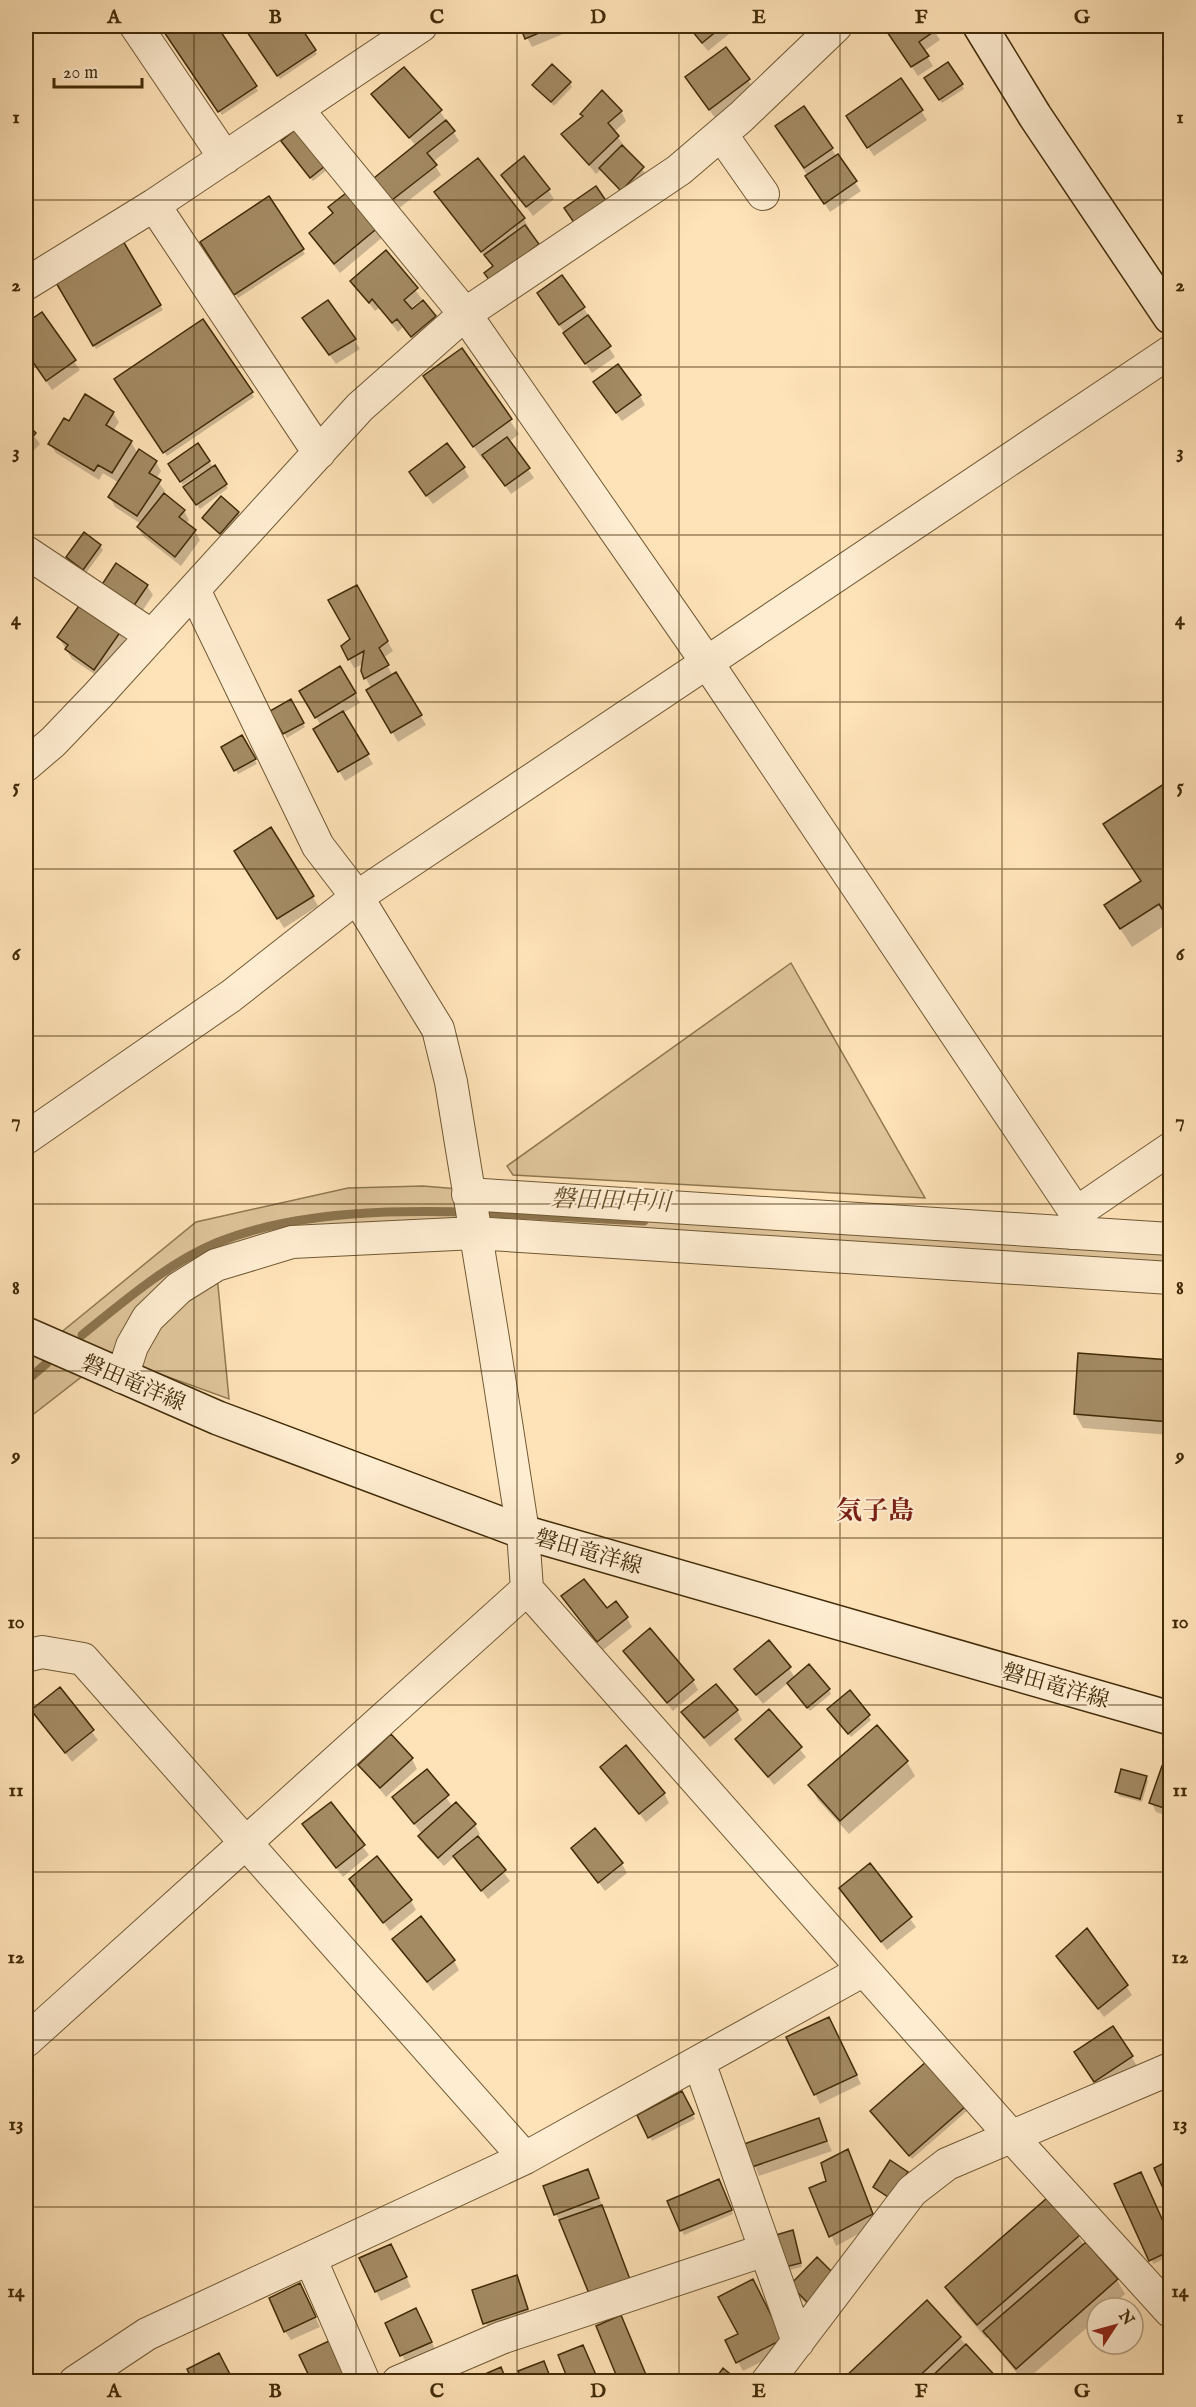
<svg xmlns="http://www.w3.org/2000/svg" width="1196" height="2407" font-family="'IM FELL English','Noto Serif JP',serif">
  <style>
    .green { fill: #dfc49a; stroke: #907851; stroke-width: 1.5 }
    .shadow { fill: #0003 }
    .lines { fill: none; stroke-linecap: round; stroke-linejoin: round }
    .stream { stroke: #8c744e; stroke-width: 9 }
    .building { fill: #a48b64; stroke: #412b08; stroke-width: 1.5 }
    .street-casing { stroke: #705934; stroke-width: 34 }
    .secondary-casing { stroke: #412b08; stroke-width: 36 }
    .street { stroke: #ffedd1; stroke-width: 32 }
    .secondary { stroke: #ffedd1; stroke-width: 33 }
    .grid { fill: none; stroke: #412b08; stroke-width: 1.5; stroke-opacity: 0.55 }
    .labels { text-anchor: middle; stroke-width: 4.5; stroke-linejoin: round; paint-order: stroke }
    .street-label { font-size: 22px; fill: #412b08; stroke: #ffedd1 }
    .water-label { font-size: 24px; font-style: italic; fill: #664f2b; stroke: #ffedd1 }
    .quarter-label { font-size: 26px; font-weight: bold; fill: #7a1f14; stroke: #ffedd1 }
    .neatline { fill: none; stroke: #412b08; stroke-width: 2 }
    .grid-label { font-size: 20px; text-anchor: middle; font-weight: bold; fill: #412b08 }
  </style>
  <rect width="100%" height="100%" fill="#ffe3b8"/>
  <filter id="stains"><feTurbulence type="fractalNoise" baseFrequency=".00333" numOctaves="4"/><feColorMatrix values="0 0 0 0 .2 0 0 0 0 .09 0 0 0 0 .02 0 0 0 .5 -.17"/></filter>
  <radialGradient id="worn" r=".72"><stop offset=".6" stop-color="#630" stop-opacity="0"/><stop offset="1" stop-color="#630" stop-opacity=".3"/></radialGradient>
  <path class="green" d="M791,963L925,1198L513,1175L507,1166Z
    M423,1186L683,1208L1170,1239V1278L525,1226L216,1265L229,1399L127,1362L84,1375L26,1420V1361L196,1222L348,1188Z"/>
  <path class="shadow" d="M161,26H215L258,91L222,115Z
    M244,26H298L317,54L280,79Z
    M521,26H568L570,31L532,47Z
    M687,26H739L708,51Z
    M796,26H806L800,30Z
    M884,26H931L940,40L924,51L933,66L918,76Z
    M725,49L754,89L715,118L687,78Z
    M926,79L962,85L964,89L942,103Z
    M570,83L572,87L554,106L534,85Z
    M373,94L440,111L459,141L433,162L441,175L393,213L371,182L416,146Z
    M803,108L861,191L830,212L782,135Z
    M621,111L626,121L614,132L648,177L627,199L601,169L596,174L563,134L584,118L582,114Z
    M921,111L927,120L874,156L853,126Z
    M285,146L324,166L327,170L313,181Z
    M503,175L548,190L554,199L533,216Z
    M349,192L384,236L340,273L310,234L334,214Z
    M436,192L524,219L543,254L494,268L444,206Z
    M269,198L305,254L238,298L202,243Z
    M123,243L163,310L96,349L57,282Z
    M386,252L422,299L410,309L435,317L440,326L418,345L403,327L398,332L379,308L375,311L352,281Z
    M544,303L583,307L615,357L592,373Z
    M42,314L80,370L52,390L26,351V325Z
    M203,321L254,397L167,456L116,380Z
    M309,327L354,340L360,349L336,364Z
    M462,350L519,434L509,442L534,478L511,494L486,458L483,460L434,390Z
    M600,392L640,396L645,405L622,421Z
    M113,413L119,422L113,431L131,442L138,454L156,462L161,471L156,479L165,491L163,494L184,511L189,520L186,524L195,531L200,540L181,566L144,537L138,528L141,524L115,507L110,497L119,483L103,473L99,480L56,453L50,444L69,423Z
    M26,425L40,444L26,459Z
    M198,446L228,488L200,509L188,492L202,476L200,474L183,485L170,465Z
    M464,468L469,477L433,504L416,482Z
    M238,513L240,517L223,537L203,518Z
    M100,546L103,550L86,573L68,557Z
    M147,586L153,595L139,616L108,595Z
    M356,587L393,651L383,658L393,676L396,674L426,725L398,742L368,690L371,688L362,671L364,664L354,668L349,659Z
    M120,632L126,641L100,678L72,659L59,638Z
    M340,668L360,703L343,713L373,764L345,781L315,730L321,726L301,692Z
    M290,701L305,727L287,738L272,711Z
    M242,737L257,764L238,774L223,748Z
    M1170,782V922L1132,947L1117,924L1142,882L1105,825Z
    M242,860L313,897L318,906L284,928Z
    M1079,1354L1170,1361V1435L1083,1428L1075,1414Z
    M563,1597L627,1618L632,1627L603,1650Z
    M625,1651L693,1681L698,1690L673,1711Z
    M789,1668L795,1678L829,1690L831,1694L810,1711L788,1683L763,1704L736,1669Z
    M59,1689L98,1740L72,1762L33,1710Z
    M850,1692L871,1720L851,1737L831,1713Z
    M737,1710L742,1720L710,1747L683,1712Z
    M769,1712L806,1757L774,1785L737,1739Z
    M412,1759L417,1769L386,1797L360,1765Z
    M907,1762L915,1776L849,1834L818,1800L810,1785Z
    M602,1767L664,1793L669,1803L646,1822Z
    M1163,1768L1170,1771V1817L1156,1812L1151,1802Z
    M427,1771L453,1807L475,1825L480,1834L477,1837L510,1881L488,1899L455,1856L444,1866L425,1846L420,1836L422,1834L394,1798Z
    M1146,1777L1148,1781L1142,1802L1119,1796L1117,1791Z
    M330,1804L369,1855L343,1877L304,1825Z
    M573,1848L622,1864L627,1873L605,1891Z
    M870,1865L916,1927L887,1950L841,1888Z
    M351,1880L411,1901L416,1910L390,1931Z
    M394,1939L454,1961L459,1970L433,1991Z
    M1058,1956L1126,1986L1132,1995L1104,2017Z
    M834,2028L861,2084L820,2104L788,2038Z
    M1131,2056L1137,2066L1101,2090L1082,2062Z
    M681,2093L695,2119L652,2141L639,2115Z
    M965,2106L967,2111L912,2159L874,2116Z
    M818,2120L832,2151L759,2176L746,2145Z
    M847,2151L877,2224L836,2246L811,2188L828,2181Z
    M1170,2162V2201L1156,2168Z
    M587,2171L607,2216L635,2292L561,2223L556,2214Z
    M907,2173L910,2177L894,2203L875,2187Z
    M1143,2178L1170,2239V2256L1153,2264Z
    M720,2186L733,2214L684,2235L669,2202Z
    M794,2236L802,2267L781,2272Z
    M1078,2236L1084,2245L1086,2244L1117,2280L1125,2294L1110,2308H1097V2319L1024,2382L988,2337L986,2338L955,2302L946,2288Z
    M396,2255L411,2287L381,2301L376,2291Z
    M817,2259L815,2312L797,2295L791,2286Z
    M516,2277L532,2319L490,2333L474,2291Z
    M305,2295L320,2327L291,2340L285,2331Z
    M720,2297L787,2349L743,2371L738,2362L740,2335Z
    M421,2320L436,2351L407,2365L387,2324Z
    M960,2338L998,2382H849Z
    M330,2342L350,2382H313Z"/>
  <g class="lines">
    <path class="stream" d="M82,1335C123,1302 168,1263 216,1243C338,1193 514,1216 644,1221
      M26,1381L47,1363"/>
  </g>
  <path class="building" d="M160,26H217L257,86L218,112Z
    M243,26H300L316,50L277,76Z
    M520,26H555L525,39Z
    M688,26H723L702,43Z
    M883,26H933L936,30L919,42L929,56L911,67Z
    M726,47L750,79L709,110L685,77Z
    M948,62L963,84L939,100L924,78Z
    M552,64L571,82L551,102L532,85Z
    M404,67L442,110L409,138L371,94Z
    M901,78L923,110L867,148L846,116Z
    M602,90L622,111L608,123L619,136L589,165L561,134L583,116L580,114Z
    M804,106L833,148L804,168L775,126Z
    M446,120L455,131L427,153L437,165L387,204L369,182Z
    M296,129L325,166L310,178L281,141Z
    M622,145L644,167L621,191L599,168Z
    M838,154L857,181L824,204L805,176Z
    M524,156L550,189L526,207L501,175Z
    M478,158L525,218L481,252L434,192Z
    M596,186L609,205L577,227L564,208Z
    M350,190L380,226L334,264L309,233L333,213L328,207Z
    M269,196L304,249L234,295L200,242Z
    M525,225L539,244L490,281L484,273L493,266L484,255Z
    M123,241L161,305L93,346L55,281Z
    M386,250L418,288L404,300L412,309L423,300L436,316L411,337L397,319L392,323L372,299L369,303L350,281Z
    M562,275L585,307L559,325L537,293Z
    M328,300L356,339L329,355L302,318Z
    M42,312L76,360L46,381L26,352V323Z
    M588,315L611,346L585,364L563,333Z
    M203,319L253,392L163,453L114,379Z
    M462,348L512,419L473,447L423,376Z
    M618,364L641,395L616,413L593,382Z
    M85,394L114,412L106,425L132,441L112,473L98,465L94,471L48,444L64,418L69,421Z
    M26,423L36,433L26,444Z
    M507,437L530,468L505,486L482,455Z
    M198,443L210,461L180,482L168,464Z
    M447,443L465,467L426,496L409,472Z
    M139,449L157,461L149,473L161,480L137,516L108,497Z
    M215,465L227,484L196,505L183,487Z
    M164,493L185,510L179,517L196,530L175,557L137,527Z
    M221,496L239,512L220,534L202,518Z
    M84,532L101,545L83,570L66,557Z
    M116,563L148,585L133,607L101,586Z
    M357,585L388,641L379,648L389,665L364,679L361,671L364,651L348,660L341,646L350,639L328,600Z
    M81,603L121,631L94,670L65,649L68,645L57,637Z
    M340,666L356,693L315,718L299,691Z
    M396,672L422,715L391,733L366,690Z
    M291,699L304,723L283,734L270,711Z
    M343,711L369,754L338,772L313,729Z
    M242,735L256,759L234,771L221,747Z
    M1170,780V922L1159,904L1120,929L1104,905L1141,881L1103,824Z
    M271,827L314,896L277,919L234,851Z
    M1078,1353L1170,1360V1422L1074,1414Z
    M584,1579L607,1608L616,1601L628,1617L597,1642L561,1596Z
    M650,1628L694,1680L667,1703L623,1651Z
    M769,1640L791,1667L756,1695L734,1669Z
    M809,1664L830,1689L807,1708L787,1683Z
    M716,1684L738,1710L704,1738L681,1712Z
    M60,1687L94,1730L65,1753L31,1710Z
    M850,1690L870,1715L848,1734L827,1709Z
    M769,1709L802,1747L768,1777L735,1739Z
    M877,1725L908,1761L840,1821L808,1785Z
    M391,1734L413,1758L380,1788L358,1765Z
    M626,1745L665,1793L639,1814L600,1767Z
    M1162,1766L1170,1769V1810L1149,1803Z
    M427,1769L449,1795L414,1824L392,1797Z
    M1121,1769L1147,1776L1140,1799L1115,1792Z
    M331,1802L365,1845L336,1868L302,1824Z
    M456,1802L476,1824L438,1858L418,1836Z
    M595,1828L623,1863L598,1883L571,1848Z
    M478,1836L506,1870L481,1891L453,1856Z
    M377,1856L412,1900L383,1923L349,1879Z
    M870,1863L912,1917L881,1942L839,1888Z
    M421,1916L455,1960L427,1982L392,1939Z
    M1087,1928L1128,1985L1098,2009L1056,1956Z
    M829,2017L857,2075L814,2095L786,2037Z
    M1113,2026L1133,2056L1094,2082L1074,2052Z
    M927,2061L966,2106L909,2156L870,2111Z
    M682,2091L694,2114L648,2138L637,2115Z
    M819,2118L827,2141L752,2167L744,2144Z
    M848,2149L873,2214L829,2237L809,2188L826,2181L821,2163Z
    M890,2160L908,2172L891,2199L873,2187Z
    M1170,2160V2204L1154,2168Z
    M588,2169L599,2198L554,2215L543,2186Z
    M1141,2172L1170,2237V2251L1149,2261L1114,2184Z
    M719,2179L732,2210L680,2231L667,2201Z
    M1047,2198L1080,2235L977,2325L945,2287Z
    M602,2205L631,2282L590,2296L559,2220Z
    M793,2230L801,2263L777,2269L769,2237Z
    M1086,2242L1118,2279L1016,2369L983,2331Z
    M391,2244L407,2277L375,2292L359,2258Z
    M817,2257L836,2276L809,2304L790,2285Z
    M517,2275L528,2309L483,2324L472,2290Z
    M753,2279L783,2339L736,2363L725,2340L738,2334L718,2297Z
    M300,2283L316,2317L284,2332L269,2298Z
    M927,2300L961,2337L913,2382H849L845,2377Z
    M416,2308L432,2342L400,2356L385,2323Z
    M621,2315L649,2382H619L596,2326Z
    M331,2340L347,2374L329,2382H312L299,2355Z
    M966,2344L1000,2381L926,2382Z
    M583,2345L599,2382H569L558,2355Z
    M219,2353L234,2382H193L187,2369Z
    M544,2361L552,2382H523L518,2371Z
    M501,2367L507,2382H477L476,2378Z
    M723,2368L740,2382H713Z"/>
  <g class="lines">
    <g class="street-casing">
      <path id="street" d="M136,26L225,158
        M297,109L465,314L708,664L1076,1213L1071,1233
        M721,134L763,194
        M26,284L154,205
        M319,453L154,205L421,26
        M26,552L152,636
        M26,765L53,742L98,695L360,407L465,314L679,170L741,117L836,26
        M26,1138L231,996L357,897L1170,352
        M468,1194L1170,1239
        M1076,1213L1170,1149
        M122,1377L132,1346L148,1318L179,1288L216,1265L292,1242L475,1233L1170,1278
        M527,1589L1011,2136L1170,2311
        M26,1656L42,1652L83,1659L525,2158
        M26,2041L527,1589L523,1532L493,1339L451,1082L438,1029L357,897L318,846L194,590
        M699,2062L798,2342
        M310,2258L364,2382
        M75,2382L147,2334L525,2158L864,1970
        M398,2382L501,2338L765,2250
        M767,2382L912,2191L947,2164L1170,2069"/>
    </g>
    <g class="secondary-casing">
      <path id="secondary" d="M980,26L1035,116L1170,317
        M26,1334L218,1418L523,1532L1170,1718"/>
    </g>
    <use href="#street" class="street"/>
    <use href="#secondary" class="secondary"/>
  </g>
  <path class="grid" d="M194,26V2382M356,26V2382M517,26V2382M679,26V2382M840,26V2382M1002,26V2382M26,200H1170M26,367H1170M26,535H1170M26,702H1170M26,869H1170M26,1036H1170M26,1204H1170M26,1371H1170M26,1538H1170M26,1705H1170M26,1872H1170M26,2040H1170M26,2207H1170"/>
  <g class="labels">
    <g class="street-label">
      <text transform="translate(134 1382) rotate(23)" y="8">磐田竜洋線</text>
      <text transform="translate(589 1551) rotate(16)" y="8">磐田竜洋線</text>
      <text transform="translate(1056 1685) rotate(16)" y="8">磐田竜洋線</text>
    </g>
    <g class="water-label">
      <text transform="translate(611 1200) rotate(2)" y="8">磐田田中川</text>
    </g>
    <g class="quarter-label">
      <text x="875" y="1519">気子島</text>
    </g>
  </g>
  <rect width="1196" height="2407" fill="none" stroke="#ffe3b8" stroke-width="66"/>
  <g transform="translate(1115 2326) rotate(54)"><circle r="28" fill="#ffedd1" stroke="#b39f81" stroke-width="1.5"/>
  <path d="M0-4.5L10 22L0 15L-10 22Z" fill="#8f2418"/>
  <text y="-9" font-size="16" font-weight="bold" text-anchor="middle" fill="#412b08">N</text>
  </g>
  <path d="M54 78v9h88v-9" fill="none" stroke="#412b08" stroke-width="3"/>
  <text x="63" y="78" font-size="18" fill="#412b08" stroke="#ffedd1" stroke-width="4.5" paint-order="stroke">20 m</text>
  <rect x="33" y="33" width="1130" height="2341" class="neatline"/>
  <g class="grid-label">
    <text x="114" y="23">A</text>
    <text x="275" y="23">B</text>
    <text x="437" y="23">C</text>
    <text x="598" y="23">D</text>
    <text x="759" y="23">E</text>
    <text x="921" y="23">F</text>
    <text x="1082" y="23">G</text>
    <text x="16" y="123">1</text>
    <text x="1180" y="123">1</text>
    <text x="16" y="291">2</text>
    <text x="1180" y="291">2</text>
    <text x="16" y="458">3</text>
    <text x="1180" y="458">3</text>
    <text x="16" y="625">4</text>
    <text x="1180" y="625">4</text>
    <text x="16" y="792">5</text>
    <text x="1180" y="792">5</text>
    <text x="16" y="960">6</text>
    <text x="1180" y="960">6</text>
    <text x="16" y="1127">7</text>
    <text x="1180" y="1127">7</text>
    <text x="16" y="1294">8</text>
    <text x="1180" y="1294">8</text>
    <text x="16" y="1461">9</text>
    <text x="1180" y="1461">9</text>
    <text x="16" y="1628">10</text>
    <text x="1180" y="1628">10</text>
    <text x="16" y="1796">11</text>
    <text x="1180" y="1796">11</text>
    <text x="16" y="1963">12</text>
    <text x="1180" y="1963">12</text>
    <text x="16" y="2130">13</text>
    <text x="1180" y="2130">13</text>
    <text x="16" y="2297">14</text>
    <text x="1180" y="2297">14</text>
    <text x="114" y="2397">A</text>
    <text x="275" y="2397">B</text>
    <text x="437" y="2397">C</text>
    <text x="598" y="2397">D</text>
    <text x="759" y="2397">E</text>
    <text x="921" y="2397">F</text>
    <text x="1082" y="2397">G</text>
  </g>
  <rect width="100%" height="100%" filter="url(#stains)"/>
  <rect width="100%" height="100%" fill="url(#worn)"/>
</svg>
